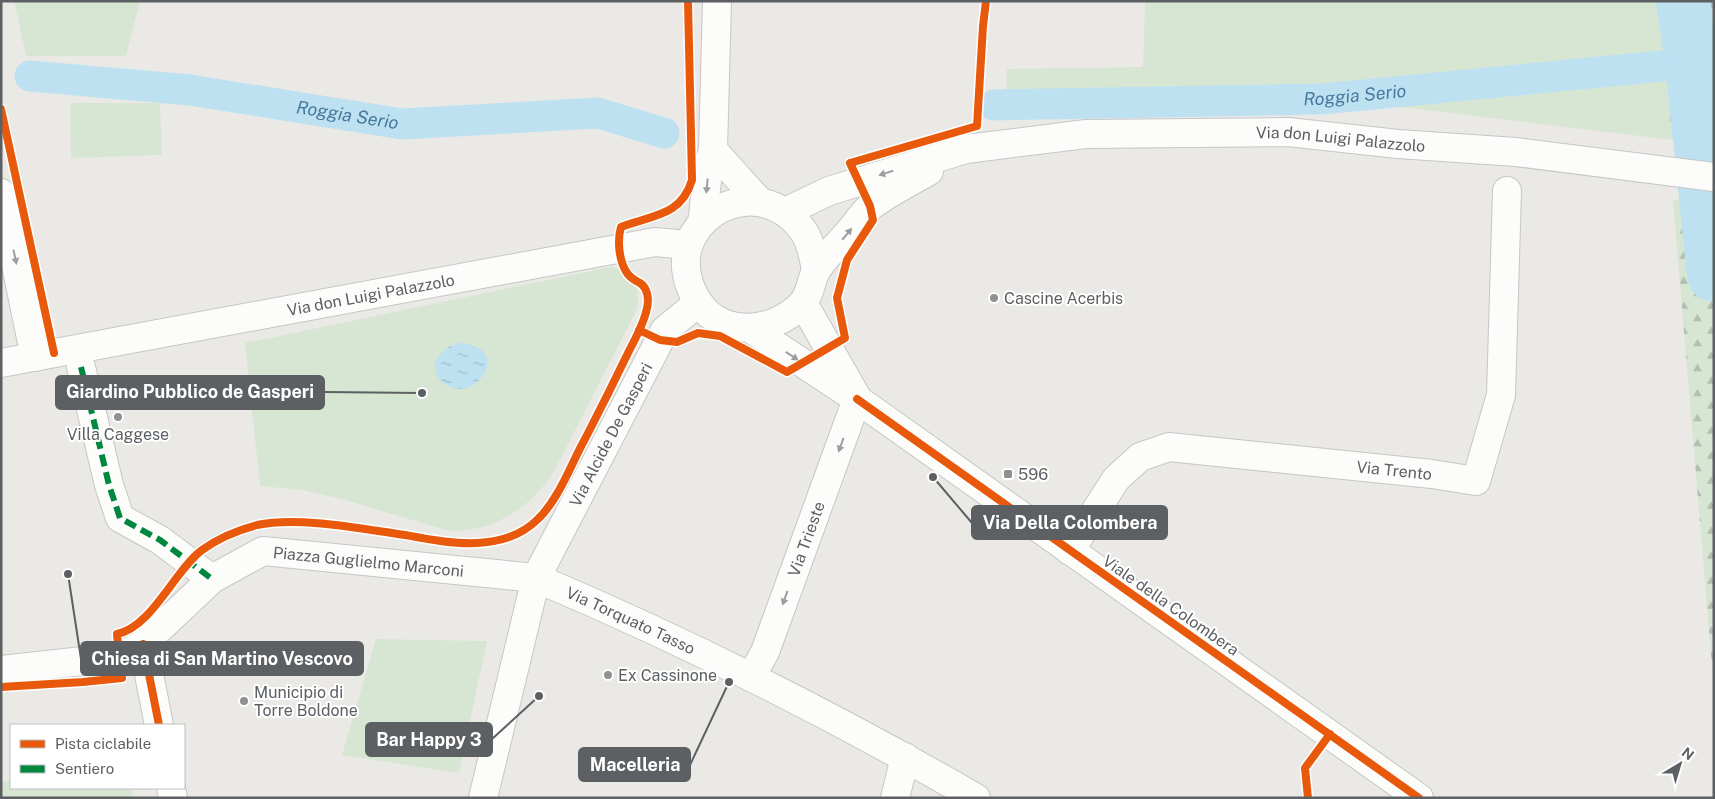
<svg xmlns="http://www.w3.org/2000/svg" width="1715" height="799" font-family="'Public Sans',sans-serif">
  <style>
    .green { fill: #d7e6d3 }
    .forest { fill: url(#forest-firs) }
    .water { fill: url(#water-ripples) }
    .lines { fill: none; stroke-linecap: round; stroke-linejoin: round }
    .canal { stroke: #bee1f2; stroke-width: 31 }
    .river { stroke: #bee1f2; stroke-width: 54 }
    .street-casing { stroke: #c6c6c6; stroke-width: 30 }
    .secondary-casing { stroke: #c5c6c6; stroke-width: 30 }
    .street { stroke: #fcfcfb; stroke-width: 28 }
    .secondary { stroke: #fcfcfb; stroke-width: 28 }
    .quiet { stroke: #00873e; stroke-width: 6; stroke-dasharray: 12 6; stroke-linecap: butt }
    .cycleway-casing { stroke: #fff; stroke-width: 11 }
    .cycleway { stroke: #e8590c; stroke-width: 8 }
    .oneway { fill: #9c9ea0 }
    .poi-dot { fill: #8e9091; stroke: #fff; stroke-width: 2 }
    .labels { text-anchor: middle; stroke-width: 4; stroke-linejoin: round; paint-order: stroke }
    .street-label { font-size: 16px; fill: #5c6063; stroke: #fff }
    .poi-label { font-size: 16px; fill: #5c6063; stroke: #fff; text-anchor: start }
    .water-label { font-size: 18px; font-style: italic; fill: #467a9f; stroke: #fff }
    .leader { fill: none; stroke: #5c6063; stroke-width: 2 }
    .callout-dot { fill: #5c6063; stroke: #fff; stroke-width: 2 }
    .callout { fill: #5c6063; stroke: #5c6063; stroke-width: 2 }
    .callout-label { font-size: 18px; text-anchor: middle; font-weight: bold; fill: #fff }
  </style>
  <defs>
    <pattern id="forest-firs" width="22" height="20" patternUnits="userSpaceOnUse" patternTransform="scale(1.25)"><rect width="22" height="20" fill="#d7e6d3"/><path d="M5 1l3.5 6h-7zM16 11l3.5 6h-7z" fill="#b2beaf"/></pattern>
    <pattern id="water-ripples" width="26" height="14" patternUnits="userSpaceOnUse" patternTransform="scale(1.25)"><rect width="26" height="14" fill="#bee1f2"/><path d="M2 4q2-2 4 0t4 0M15 11q2-2 4 0t4 0" fill="none" stroke="#9ebac8"/></pattern>
  </defs>
  <rect width="100%" height="100%" fill="#ebe9e6"/>
  <path class="green" d="M14,1H140L126,56H26Z
    M1145,1H1693L1714,34V145L1401,107L1065,111L1005,115L1007,69L1143,67Z
    M70,103H160L162,155L71,158Z
    M610,267C634,272 641,287 637,309L555,470C532,507 491,535 446,530L338,498L301,490L260,486L245,343Z
    M376,639L487,641L459,773L342,755Z
    M1,781H11V788H131L133,798H1Z"/>
  <path class="forest" d="M1657,1H1714V145L1667,133L1672,110Z
    M1673,200L1714,203V674L1712,667Z"/>
  <path class="water" d="M458,343C474,343 495,352 485,372C462,416 402,364 458,343Z"/>
  <g class="lines">
    <g class="canal">
      <path id="s1" d="M30,76L190,90L402,124L598,113L664,133"/>
      <path id="s2" d="M994,105L1322,99L1714,61"/>
    </g>
    <path class="river" d="M1683,1L1692,62L1714,275"/>
    <g class="street-casing">
      <g id="street">
        <path d="M713,150L759,201"/>
        <path d="M1,193L35,357"/>
        <path d="M702,223L709,164L713,150L717,1"/>
        <path d="M81,367L109,485L120,518L160,540L212,579"/>
        <path id="s3" d="M1070,551L1116,479L1140,457L1169,447L1432,474L1476,481L1501,395L1507,191"/>
        <path d="M143,644L159,725"/>
        <path id="s4" d="M751,677L765,652L857,399"/>
        <path d="M171,788L173,798"/>
        <path id="s5" d="M483,798L536,578C687,642 834,716 976,798"/>
        <path d="M895,798L905,757"/>
      </g>
    </g>
    <g class="secondary-casing">
      <g id="secondary">
        <path id="s6" d="M785,212L829,191L966,149L1086,134L1288,132L1398,144L1516,152L1714,177"/>
        <path d="M816,271C814,258 811,243 804,232C774,186 709,194 689,244C683,260 686,280 694,295C716,338 771,336 802,304C809,297 811,282 815,273C822,259 839,244 849,232C856,224 863,213 871,206C886,194 912,181 929,171"/>
        <path d="M803,303L856,396"/>
        <path d="M751,329L857,399L1419,798"/>
        <path id="s7" d="M1,363L655,242L688,245"/>
        <path id="s8" d="M1,670L119,657L143,644L212,579L263,551L536,578L665,330L698,303"/>
      </g>
    </g>
    <use href="#street" class="street"/>
    <use href="#secondary" class="secondary"/>
    <path class="quiet" d="M81,367L109,485L120,518L160,540L212,579"/>
    <g class="cycleway-casing">
      <path id="cycleway" d="M1,109L54,353
        M639,330L660,340L677,342L698,333L720,336L787,372L845,338L837,298L847,260L873,220L870,206L850,163L977,126L983,26L986,1
        M857,399L1419,798
        M143,644L159,725
        M1,687L83,682L122,678L119,657L117,634C152,627 174,571 202,550C217,539 238,530 257,525C298,516 363,529 405,535C449,543 503,554 538,519C559,499 571,464 585,439C600,410 614,382 628,353C635,339 644,324 647,308C649,300 648,288 640,283C635,280 631,279 627,273C619,261 617,241 621,227C651,215 681,217 692,180L688,1
        M1308,798L1305,768L1330,734"/>
    </g>
    <use href="#cycleway" class="cycleway"/>
  </g>
  <defs><path id="oneway-solid" d="M-6-.8H1V-3.2L6.5 0L1 3.2V.8H-6Z" transform="scale(1.25)"/></defs>
  <g class="oneway">
    <use href="#oneway-solid" transform="translate(886 173) rotate(163)"/>
    <use href="#oneway-solid" transform="translate(707 186) rotate(95)"/>
    <use href="#oneway-solid" transform="translate(847 234) rotate(-50)"/>
    <use href="#oneway-solid" transform="translate(15 257) rotate(78)"/>
    <use href="#oneway-solid" transform="translate(792 356) rotate(34)"/>
    <use href="#oneway-solid" transform="translate(841 445) rotate(110)"/>
    <use href="#oneway-solid" transform="translate(785 598) rotate(110)"/>
  </g>
  <g class="poi-dot">
    <circle cx="994" cy="298" r="5"/>
    <circle cx="118" cy="417" r="5"/>
    <rect x="1003" y="469" width="10" height="10" rx="2.5"/>
    <circle cx="608" cy="675" r="5"/>
    <circle cx="244" cy="701" r="5"/>
  </g>
  <g class="labels">
    <g class="street-label">
      <text dy="6" stroke="none"><textPath href="#s6" startOffset="568">Via don Luigi Palazzolo</textPath></text>
      <text dy="6" stroke="none"><textPath href="#s7" startOffset="376">Via don Luigi Palazzolo</textPath></text>
      <text dy="6" stroke="none"><textPath href="#s8" startOffset="735">Via Alcide De Gasperi</textPath></text>
      <text dy="6" stroke="none"><textPath href="#s3" startOffset="375">Via Trento</textPath></text>
      <text dy="6" stroke="none"><textPath href="#s4" startOffset="149">Via Trieste</textPath></text>
      <text dy="6" stroke="none"><textPath href="#s8" startOffset="405">Piazza Guglielmo Marconi</textPath></text>
      <text transform="translate(1171 605) rotate(35)" y="6">Viale della Colombera</text>
      <text dy="6" stroke="none"><textPath href="#s5" startOffset="330">Via Torquato Tasso</textPath></text>
    </g>
    <g class="poi-label">
      <text x="1004" y="304">Cascine Acerbis</text>
      <text x="118" y="440" text-anchor="middle">Villa Caggese</text>
      <text x="1018" y="480">596</text>
      <text x="618" y="681">Ex Cassinone</text>
      <text x="254" y="698">Municipio di<tspan x="254" dy="18">Torre Boldone</tspan></text>
    </g>
    <g class="water-label">
      <text dy="6" stroke="none"><textPath href="#s2" startOffset="361">Roggia Serio</textPath></text>
      <text dy="6" stroke="none"><textPath href="#s1" startOffset="320">Roggia Serio</textPath></text>
    </g>
  </g>
  <path class="leader" d="M422 393L324 392M933 477L972 523M68 574L81 659M539 696L492 739M729 682L690 765"/>
  <g class="callout-dot">
    <circle cx="422" cy="393" r="5"/>
    <circle cx="933" cy="477" r="5"/>
    <circle cx="68" cy="574" r="5"/>
    <circle cx="539" cy="696" r="5"/>
    <circle cx="729" cy="682" r="5"/>
  </g>
  <g class="callout">
    <rect x="56" y="376" width="268" height="33" rx="5"/>
    <rect x="972" y="506" width="195" height="33" rx="5"/>
    <rect x="81" y="642" width="282" height="33" rx="5"/>
    <rect x="366" y="723" width="126" height="33" rx="5"/>
    <rect x="579" y="748" width="111" height="33" rx="5"/>
  </g>
  <g class="callout-label">
    <text x="190" y="398">Giardino Pubblico de Gasperi</text>
    <text x="1070" y="529">Via Della Colombera</text>
    <text x="222" y="665">Chiesa di San Martino Vescovo</text>
    <text x="429" y="746">Bar Happy 3</text>
    <text x="635" y="771">Macelleria</text>
  </g>
  <rect width="1715" height="799" fill="none" stroke="#5c6063" stroke-width="5"/>
  <rect x="10" y="724" width="175" height="65" fill="#ffffff" stroke="#bebfc1"/>
  <rect x="20" y="740" width="25" height="8" fill="#e8590c" stroke="#bebfc1"/>
  <text x="55" y="749" font-size="15" fill="#5c6063">Pista ciclabile</text>
  <rect x="20" y="765" width="25" height="8" fill="#00873e" stroke="#bebfc1"/>
  <text x="55" y="774" font-size="15" fill="#5c6063">Sentiero</text>
  <g transform="translate(1680 764) rotate(38)" stroke="#ffffff" stroke-width="4" paint-order="stroke">
  <path d="M0-4L9 19L0 12L-9 19Z" fill="#5c6063"/>
  <text y="-8" font-size="14" font-weight="bold" text-anchor="middle" fill="#5c6063">N</text>
  </g>
</svg>
